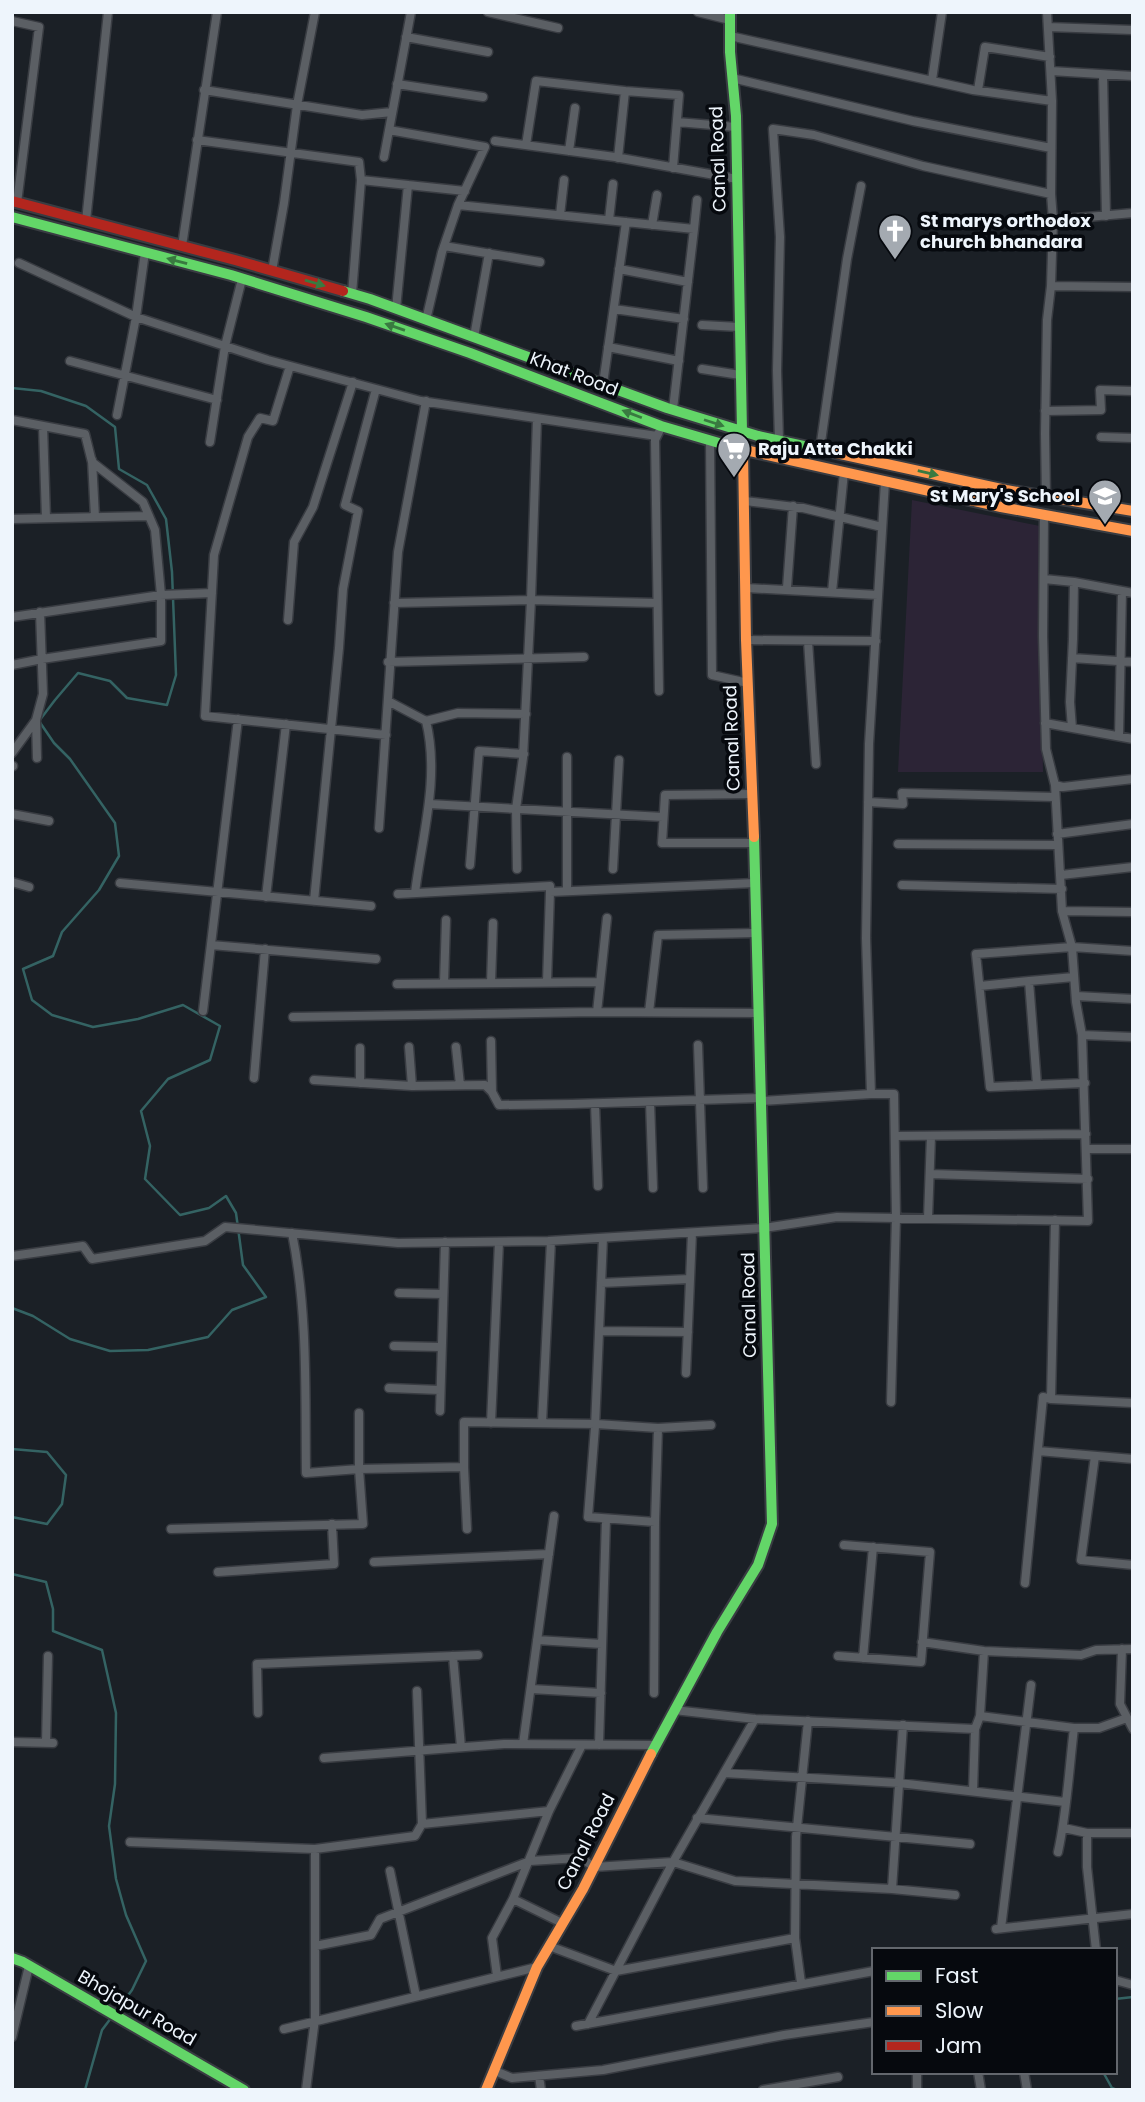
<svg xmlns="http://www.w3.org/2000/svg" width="1145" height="2102" font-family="Poppins,sans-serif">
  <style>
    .green { fill: #2c2436 }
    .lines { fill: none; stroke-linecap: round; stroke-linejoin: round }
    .stream { stroke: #346363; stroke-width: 2.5 }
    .street-casing { stroke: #393c42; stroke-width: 11 }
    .fast-casing { stroke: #393c42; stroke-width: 14 }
    .slow-casing { stroke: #393c42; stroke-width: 14 }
    .jam-casing { stroke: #393c42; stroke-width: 14 }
    .street { stroke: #5b5f64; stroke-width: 8 }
    .fast { stroke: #63d668; stroke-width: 10 }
    .slow { stroke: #ff974d; stroke-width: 10 }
    .jam { stroke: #b3261e; stroke-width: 10 }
    .oneway { fill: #397a40 }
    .labels { text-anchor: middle; stroke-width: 7; stroke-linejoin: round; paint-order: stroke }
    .street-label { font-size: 18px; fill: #eef5fc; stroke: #06090e }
    .poi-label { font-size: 18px; font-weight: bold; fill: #eef5fc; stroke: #06090e; text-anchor: start }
  </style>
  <rect width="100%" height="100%" fill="#1b2026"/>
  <path class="green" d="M912,500L1040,526L1043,772H898Z"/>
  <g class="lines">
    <path class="stream" d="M12,388L41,391L86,406L115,427L119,469L147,485L166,519L172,572L176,675L167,705L127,698L110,681L78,673L55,700L39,721L54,743L70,759L115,823L119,856L99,890L62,932L53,956L23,969L32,1000L52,1015L93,1027L138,1019L183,1005L220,1026L210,1060L168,1079L141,1111L150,1146L145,1179L180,1215L209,1208L226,1196L236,1213L243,1265L266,1297L232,1310L208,1337L148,1350L110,1351L70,1339L33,1316L12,1308
      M12,1449L47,1452L66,1475L62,1504L47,1524L12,1517
      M12,1574L46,1582L53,1609V1631L102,1650L116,1713L115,1784L109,1826L116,1879L126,1915L146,1961L132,1990L115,2013
      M1115,1999L1133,1997
      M1103,2072L1112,2088L1117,2090
      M85,2090L102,2030L111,2018"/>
    <g class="street-casing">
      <path id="street" d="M488,12L558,28
        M698,12L730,20
        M12,21L39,27L17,203
        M1048,27L1133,30
        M730,36L973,90L1052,101
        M406,37L488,52
        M1051,71L1133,76
        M1103,75L1106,216
        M732,78L913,121L1051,148
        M932,80L942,12
        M397,84L483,97
        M204,90L362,115L392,112
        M978,90L985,47L1050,57
        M625,91L679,95L673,168
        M677,122L736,127
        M389,130L485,147L458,205L442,252L426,320
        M197,140L359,162L361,180
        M495,141L615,157L737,179
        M526,145L536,81L625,91L618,158
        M569,151L575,108
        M384,157L411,12
        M408,185L465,191
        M458,205L694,229L673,409
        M560,215L564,180
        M609,220L613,184
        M1053,220L1133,213
        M86,221L108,12
        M652,225L657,195
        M694,229L697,200
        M182,246L217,12
        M444,246L540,262
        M19,263L136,317L268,360L421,401L657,436
        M619,269L688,282
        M272,271L284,203L297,105L315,12
        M1051,286L1133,287
        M352,294L361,180L408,185L396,309
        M614,309L684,319
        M702,325L739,327
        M474,337L489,253
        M608,347L679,361
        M70,361L217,400
        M290,366L273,421L260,418L248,437L214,555L205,716L386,735
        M702,369L740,375
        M603,384L626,222
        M1045,411L1101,410L1100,390L1133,391
        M117,415L136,317L145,252
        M12,420L85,434L92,462L143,502L155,530L161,595V641L42,659L12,665
        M43,426L46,518
        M1101,437L1133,438
        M710,440L712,675L748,683
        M779,440L777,371L780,237L773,129L814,135L923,166L1051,194
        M210,442L225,346L242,279
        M820,449L847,259L861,186
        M92,460L95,517
        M1046,497L1045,433L1047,320L1051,286L1053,220L1051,194L1052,101L1047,12
        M745,501L803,508L882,527
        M12,519L149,516
        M1044,579L1074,582
        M746,588L878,595
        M787,588L793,506
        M832,592L844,472
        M394,603L531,600L657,603
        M12,617L161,595L212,593
        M288,620L294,542L313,507L353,382
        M746,640L876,641
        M808,641L816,764
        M1072,658L1133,662
        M388,662L584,657
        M659,691L655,440L659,432
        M388,701L426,721L458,713L526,714
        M1045,723L1133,739
        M1072,728L1070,702L1073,639L1074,582L1133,593
        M1119,736L1122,591
        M12,753L36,720
        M37,758L36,720L43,694L40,612
        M12,766H13
        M1055,785L1063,787L1133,779
        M752,794L665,795L662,843H754
        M868,802L903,804L902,793L1055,797
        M429,804L663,817
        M12,814L49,821
        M379,828L398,552L426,401
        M1057,834L1133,824
        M898,844L1058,845
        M470,865L479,751L524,754
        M517,869L516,809L523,758L531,600L537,419
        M613,869L619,760
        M1061,875L1133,867
        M12,882L29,887
        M120,883L371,906
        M902,885L1062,889
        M567,891V757
        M415,893C422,836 440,778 426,721
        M398,894L550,886V892L755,883
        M266,897L286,724
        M314,901L339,648L343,589L358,511L345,505L376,389
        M1062,911L1133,912
        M211,945L376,959
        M1074,977L1029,981L1037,1085L1085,1083
        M547,982L550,892
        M444,983L446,920
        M491,983L493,923
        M397,984L600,982
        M980,986L1029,981
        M1076,996L1133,999
        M203,1011L238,719
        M597,1012L607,918
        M649,1012L658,935L756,933
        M293,1017L594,1012L759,1013
        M1082,1035L1133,1037
        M491,1041L492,1092
        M698,1045L703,1188
        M409,1047L412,1086
        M456,1047L460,1085
        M254,1078L265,949
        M314,1080L412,1086L485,1085L492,1092L499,1105L572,1104L761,1098
        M360,1083V1048
        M1037,1085L990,1087L976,954L1072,947L1133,951
        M871,1094H894L896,1217L891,1402
        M761,1101L871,1094L866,938L869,744L885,482
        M650,1102L653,1188
        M595,1104L598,1186
        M896,1136L1086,1134
        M1086,1149H1133
        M930,1174L1088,1179
        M928,1218L931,1136
        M1055,1220L1051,1399L1133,1403
        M603,1238L595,1427L588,1517L655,1522L658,1428
        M12,1256L83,1246L92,1259L205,1241L225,1227L398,1243L548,1241L764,1228L837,1217L1088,1221L1082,1035L1076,1002L1072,947L1062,911L1055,785L1046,749L1043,636L1044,515
        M601,1283L690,1279
        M399,1293L443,1294
        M599,1331L688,1332
        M394,1346L441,1347
        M686,1373L692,1233
        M389,1388L440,1390
        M440,1411L445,1242
        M359,1413V1469L464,1467V1422L596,1424L658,1428L711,1425
        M491,1423L499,1242
        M542,1423L551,1241
        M1038,1451L1133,1459
        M1095,1456L1081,1560L1133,1565
        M464,1467L467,1529
        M171,1529L363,1524L359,1469L306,1473C305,1393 308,1312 292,1233
        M374,1562L549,1554
        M218,1572L334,1564L332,1524
        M1025,1583L1043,1397L1051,1399
        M537,1640L602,1644
        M922,1642L984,1651L1081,1655L1096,1650L1133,1649
        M1122,1649L1120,1704L1133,1729
        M453,1656L461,1747
        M838,1656L921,1662L930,1552L844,1545
        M863,1658L873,1547
        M531,1689L601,1693
        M417,1691L422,1824
        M654,1693L655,1522
        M674,1710L755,1719L975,1729
        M258,1713L257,1664L478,1655
        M980,1716L1074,1728H1099L1127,1718
        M12,1742L53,1743
        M46,1743L48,1656
        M523,1744L554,1516
        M599,1745L606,1519
        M324,1758L504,1744L655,1745
        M724,1773L899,1783L1065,1802
        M973,1791L975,1729L980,1716L984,1651
        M697,1818L970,1844
        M1064,1828L1087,1833H1133
        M1087,1833V1867L1096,1950
        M130,1842L315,1849L415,1836L422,1824L549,1811
        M1058,1852C1067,1812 1069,1769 1074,1728
        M390,1871L416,1996
        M892,1889L903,1725
        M513,1899L562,1923
        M1001,1928L1031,1685
        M996,1929L1133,1914
        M315,1946L371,1935L380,1919L530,1861L562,1859L581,1858L594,1867L673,1862L735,1881L892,1889L955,1895
        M549,1946L616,1971L795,1938
        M497,1976L492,1938L513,1899L549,1811L582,1745
        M1115,1980L1133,1985
        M801,1983L795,1938L796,1837L808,1721
        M588,2024L673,1862L755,1719
        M576,2026L874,1971
        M284,2029L537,1967
        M12,2037L29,1966
        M495,2071L512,2078L603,2070L784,2035L874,2022
        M917,2072V2090
        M978,2072L981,2090
        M1024,2072L1027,2090
        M539,2076L541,2090
        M306,2090L315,2019V1849
        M763,2090L838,2077"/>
    </g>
    <g class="fast-casing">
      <path id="fast" d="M730,12V52L736,116L742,431
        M12,217L231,275L366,317L470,353L661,426L736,448
        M343,291L370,299L667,408L758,436L822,450
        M651,1754L717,1632L758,1565L772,1524L754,837
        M12,1958L23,1962L244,2090"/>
    </g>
    <g class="slow-casing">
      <path id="slow" d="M736,448L1001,507L1133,531
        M743,450L746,640L754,837
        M822,450L1006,490L1133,511
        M486,2090L537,1967L583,1889L651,1754"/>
    </g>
    <g class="jam-casing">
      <path id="jam" d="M12,201L235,260L343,291"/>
    </g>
    <use href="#street" class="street"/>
    <use href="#fast" class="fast"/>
    <use href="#slow" class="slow"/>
    <use href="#jam" class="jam"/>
  </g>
  <defs><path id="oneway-solid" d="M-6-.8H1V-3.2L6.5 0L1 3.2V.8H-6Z" transform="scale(1.75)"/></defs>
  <g class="oneway">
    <use href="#oneway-solid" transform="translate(177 261) rotate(-165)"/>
    <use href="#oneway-solid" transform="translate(315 283) rotate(16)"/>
    <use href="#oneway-solid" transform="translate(395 327) rotate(-161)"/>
    <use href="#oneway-solid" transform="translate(632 414) rotate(-159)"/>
    <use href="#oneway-solid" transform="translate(714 423) rotate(18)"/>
    <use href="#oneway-solid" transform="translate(928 473) rotate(13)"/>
  </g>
  <defs>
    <g id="church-pin" transform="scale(1.75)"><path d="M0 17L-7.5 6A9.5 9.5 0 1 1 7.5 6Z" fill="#a4aab1" stroke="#06090e"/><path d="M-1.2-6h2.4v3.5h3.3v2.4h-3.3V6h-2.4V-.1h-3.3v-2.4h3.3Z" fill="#fff"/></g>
    <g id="supermarket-pin" transform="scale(1.75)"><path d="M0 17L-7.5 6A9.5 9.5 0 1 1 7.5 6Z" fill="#a4aab1" stroke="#06090e"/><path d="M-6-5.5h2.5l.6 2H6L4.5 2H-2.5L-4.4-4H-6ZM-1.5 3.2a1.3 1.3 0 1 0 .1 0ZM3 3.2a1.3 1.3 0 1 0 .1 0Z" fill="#fff"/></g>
    <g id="school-pin" transform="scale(1.75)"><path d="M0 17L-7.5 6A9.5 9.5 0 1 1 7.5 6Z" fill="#a4aab1" stroke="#06090e"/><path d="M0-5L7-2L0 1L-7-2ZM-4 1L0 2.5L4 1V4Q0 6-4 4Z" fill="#fff"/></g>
  </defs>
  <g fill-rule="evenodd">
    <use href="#church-pin" x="895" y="231"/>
    <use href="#supermarket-pin" x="734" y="449"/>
    <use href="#school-pin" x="1105" y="496"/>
  </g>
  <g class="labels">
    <g class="street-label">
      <text transform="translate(718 159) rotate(-92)" y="6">Canal Road</text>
      <text transform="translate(574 374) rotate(21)" y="6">Khat Road</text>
      <text transform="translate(732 738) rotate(-92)" y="6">Canal Road</text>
      <text transform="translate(749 1305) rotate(-91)" y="6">Canal Road</text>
      <text transform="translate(586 1842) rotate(-63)" y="6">Canal Road</text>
      <text transform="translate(137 2008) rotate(30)" y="6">Bhojapur Road</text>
    </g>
    <g class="poi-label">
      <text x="920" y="227">St marys orthodox<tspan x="920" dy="21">church bhandara</tspan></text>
      <text x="758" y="455">Raju Atta Chakki</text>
      <text x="1080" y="502" text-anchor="end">St Mary's School</text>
    </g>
  </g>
  <rect width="1145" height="2102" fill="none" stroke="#eef5fc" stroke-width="28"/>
  <rect x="872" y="1948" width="245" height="126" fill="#06090e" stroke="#63676d" stroke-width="2"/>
  <rect x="886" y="1971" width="35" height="10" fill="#63d668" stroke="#63676d" stroke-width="2"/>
  <text x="935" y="1983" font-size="21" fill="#eef5fc">Fast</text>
  <rect x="886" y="2006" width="35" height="10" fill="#ff974d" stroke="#63676d" stroke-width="2"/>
  <text x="935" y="2018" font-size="21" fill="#eef5fc">Slow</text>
  <rect x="886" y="2041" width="35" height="10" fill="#b3261e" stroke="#63676d" stroke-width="2"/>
  <text x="935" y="2053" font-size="21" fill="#eef5fc">Jam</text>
</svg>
